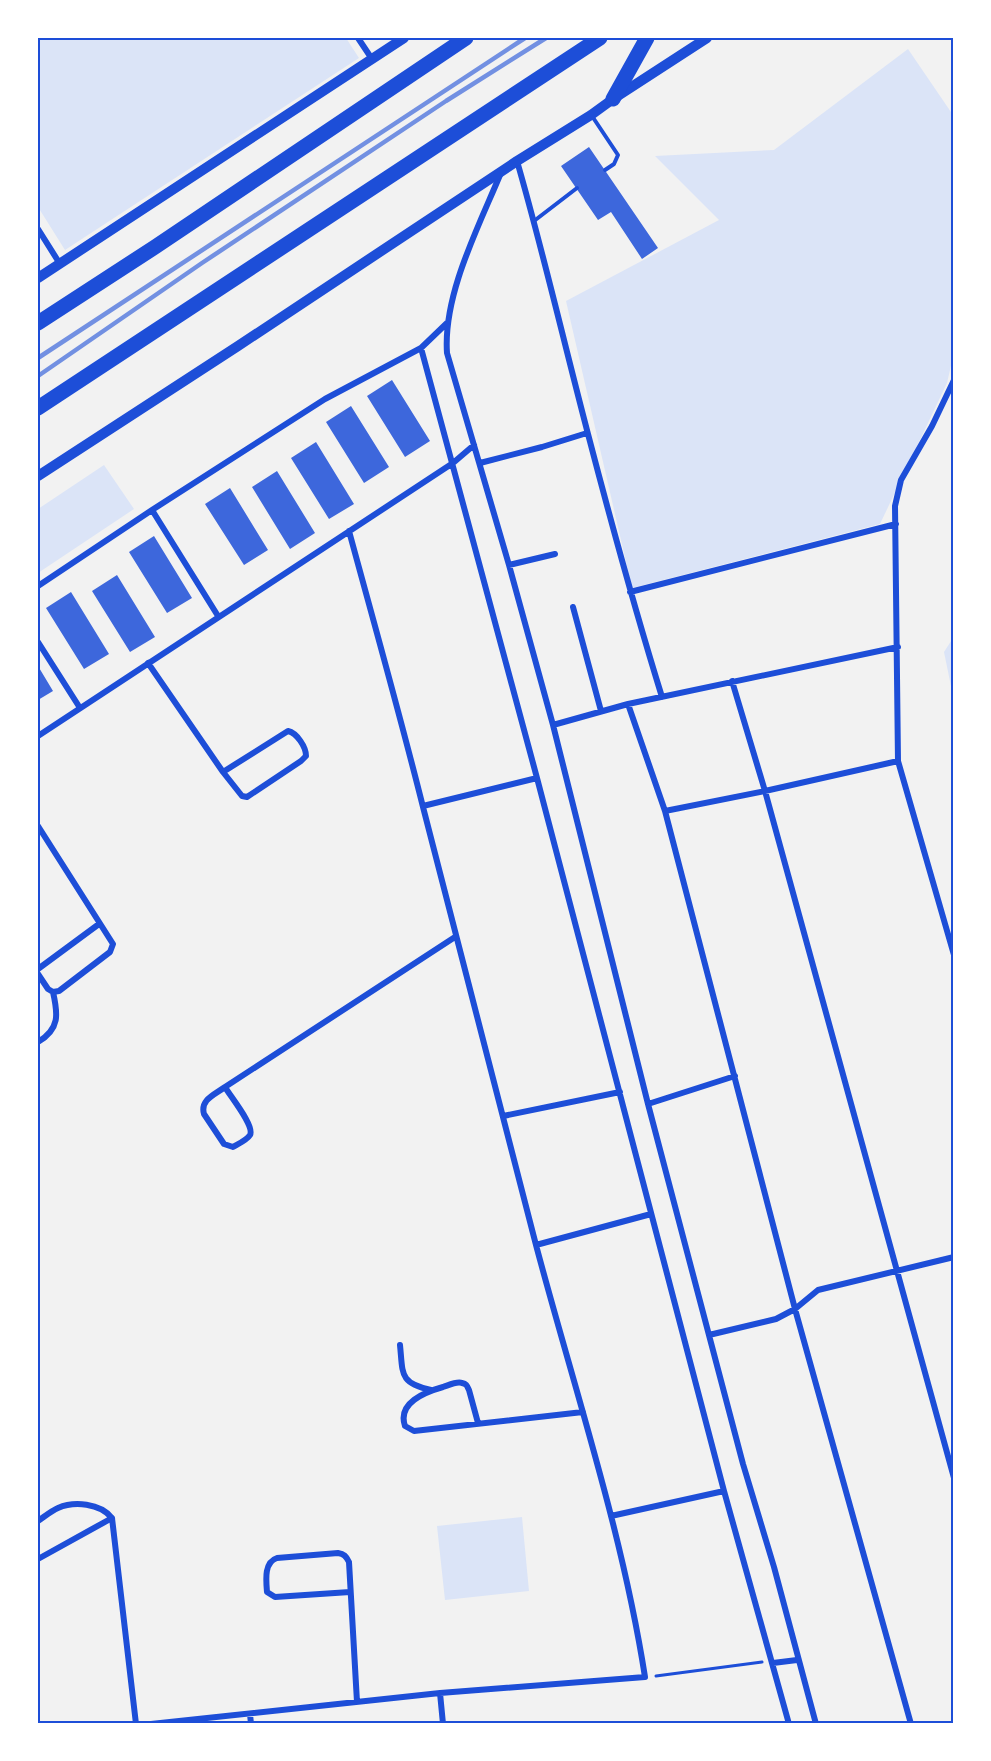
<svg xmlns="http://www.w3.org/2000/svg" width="991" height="1761" font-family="Raleway,sans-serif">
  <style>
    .green { fill: #dbe4f7 }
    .building { fill: #3d67dc }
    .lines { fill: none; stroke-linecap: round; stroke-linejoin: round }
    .path { stroke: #1d4ed8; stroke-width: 3 }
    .service { stroke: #1d4ed8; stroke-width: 4 }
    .minor { stroke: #1d4ed8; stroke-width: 6 }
    .secondary { stroke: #1d4ed8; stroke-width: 10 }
    .motorway { stroke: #1d4ed8; stroke-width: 15 }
    .rail { stroke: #7290e2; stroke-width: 4.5 }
    .neatline { fill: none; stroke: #1d4ed8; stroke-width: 2 }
  </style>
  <rect width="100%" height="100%" fill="#f2f2f2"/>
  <path class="green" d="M38,38H346L359,58L65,250L38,207Z
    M908,49L953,115V357L947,383L880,524L632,588L566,301L719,220L655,156L774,150Z
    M104,465L134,509L38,573V509Z
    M953,638V696L944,652Z
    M522,1517L529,1591L445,1600L437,1526Z"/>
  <path class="building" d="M589,147L658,248L642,259L611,212L598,220L561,166Z
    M392,380L430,441L405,457L367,396Z
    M351,406L389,467L364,483L326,422Z
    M316,442L354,504L329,519L291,458Z
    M277,471L315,533L290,549L252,487Z
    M230,488L268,550L244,565L205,504Z
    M154,536L192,598L167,613L129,552Z
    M117,575L155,637L130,652L92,591Z
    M71,592L109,654L84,669L46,608Z
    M38,666L53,691L38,700Z"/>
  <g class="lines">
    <path class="path" d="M656,1676L762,1662"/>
    <path class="service" d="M592,116L618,155L614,164L605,170
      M534,221L577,188"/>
    <path class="minor" d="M358,38L372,59
      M517,161C543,251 564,343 588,434C611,522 635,610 662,697
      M500,175C478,228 443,295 447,353L509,565L553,725L648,1104L743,1464L774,1567L816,1724
      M38,229L60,264
      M421,348L537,778L724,1491L789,1724
      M954,380L932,426L901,480L895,506L898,761L954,955
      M480,463L542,447L587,433
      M152,510L218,616
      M509,565L555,554
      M38,586L152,510L325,399L421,348L447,323
      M630,592L896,524
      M573,607L601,711
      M38,642L80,708
      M148,663L223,772L242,796L247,797L301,761L306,756C306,747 297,733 288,731L223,772
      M732,681L765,791L954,1478
      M628,704L665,811L795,1309L911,1724
      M553,725L628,704L898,647
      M38,736L453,463L474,445
      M423,806L537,778
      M665,811L765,791L898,761
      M38,826L113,944L110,952L59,991L53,992
      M38,969L99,924
      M38,974L48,989L53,992C58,1014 60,1029 38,1042
      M225,1087C230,1096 255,1126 250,1135C247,1140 238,1144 233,1147L224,1144L204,1114C200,1100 214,1095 225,1087L455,937
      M648,1104L735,1076
      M503,1116L620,1092
      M536,1245L651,1214
      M709,1335L776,1319L795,1309L818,1290L954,1257
      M400,1345C403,1374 399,1383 431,1390
      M478,1423L469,1390C467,1386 467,1384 462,1383C457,1381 449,1385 443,1387C425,1392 397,1403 405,1426L414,1431L583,1412
      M611,1516L724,1491
      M38,1521C44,1517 51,1511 58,1508C74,1501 100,1503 112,1518L136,1724
      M38,1559L112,1518
      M350,1592L275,1597L267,1592C266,1580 264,1562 277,1558L338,1553C344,1554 346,1556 349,1562L357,1702
      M773,1663L797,1660
      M440,1693L443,1724
      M250,1714L251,1724
      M151,1724L440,1693L645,1677C622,1530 574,1388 536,1245C498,1099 460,953 423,807C400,715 374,623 349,531"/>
    <path class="secondary" d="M38,278L404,38
      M38,476L238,346L517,161L591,115L613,99L707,38"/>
    <path class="motorway" d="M613,99L647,38
      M38,323L155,247L466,38
      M38,408L600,38"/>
    <path class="rail" d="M38,358L525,38
      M38,376L202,263L446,101L546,38"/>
  </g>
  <rect width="991" height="1761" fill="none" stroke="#ffffff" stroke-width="78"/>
  <rect x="39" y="39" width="913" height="1683" class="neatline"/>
</svg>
